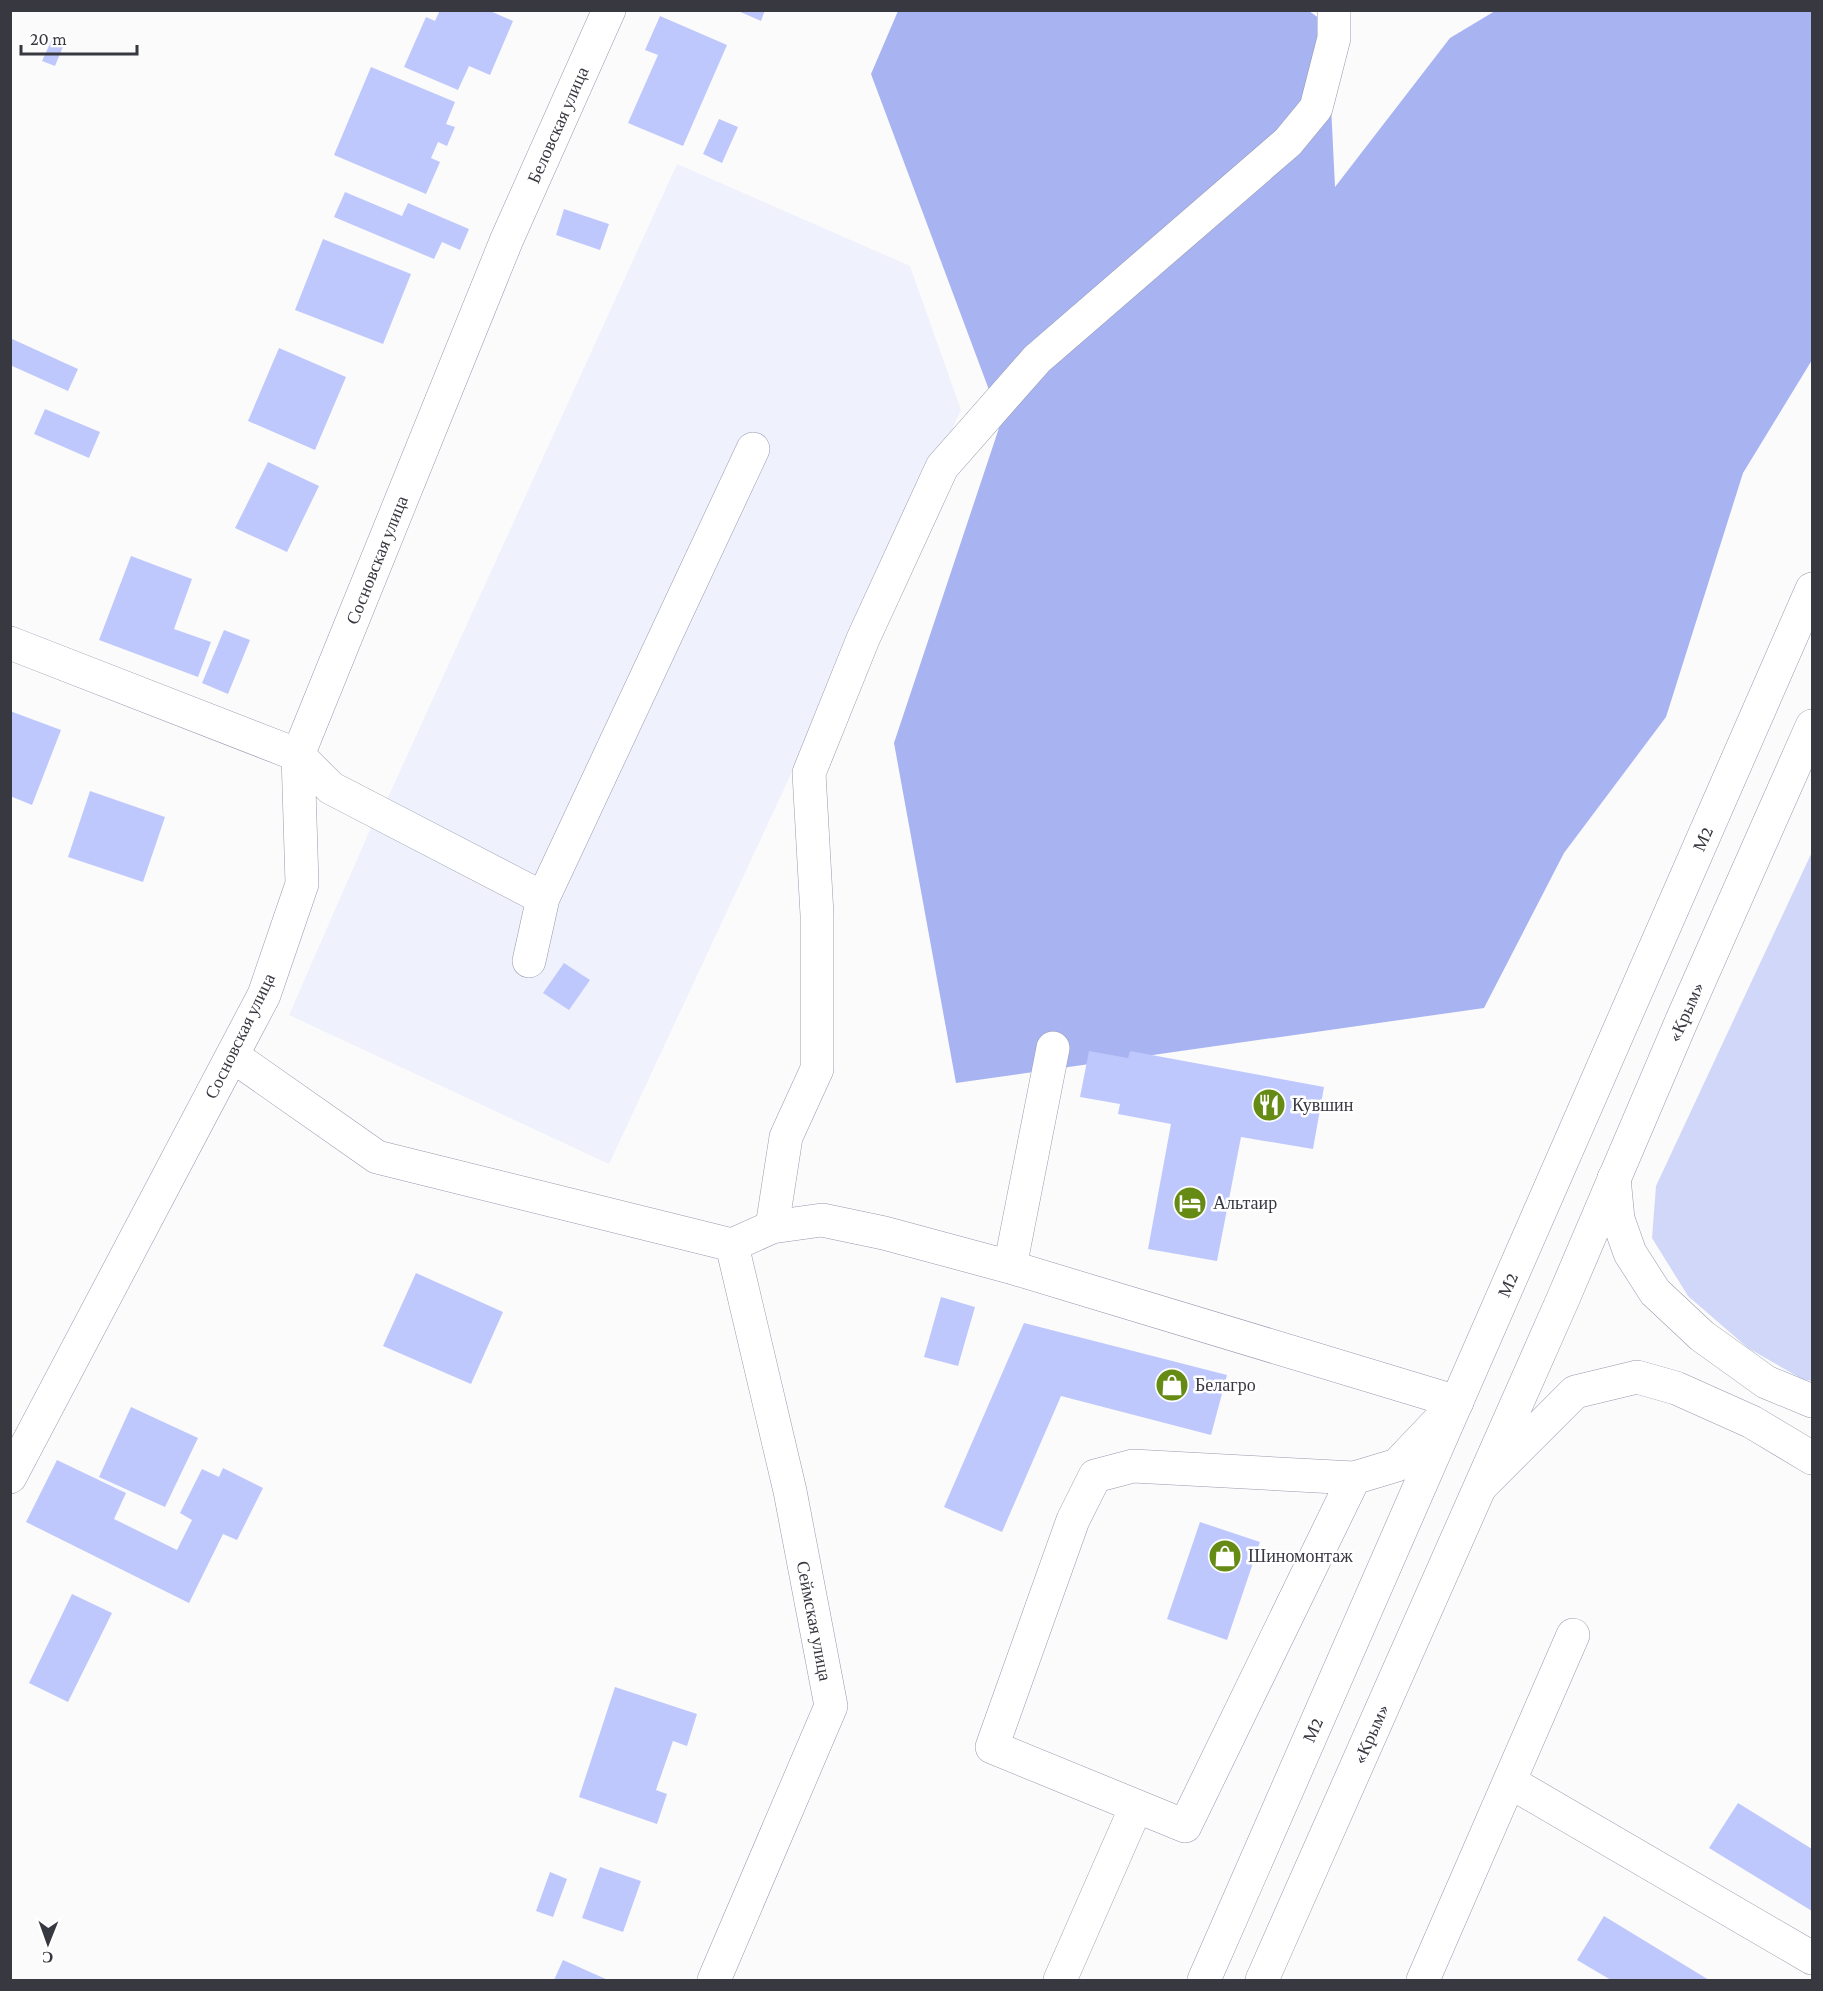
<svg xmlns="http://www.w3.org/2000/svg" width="1823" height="1991" font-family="'Crimson Pro',serif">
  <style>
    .built { fill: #eff1fd }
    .green { fill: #d1d7f8 }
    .forest { fill: #a8b3f2 }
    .building { fill: #bfc8fc }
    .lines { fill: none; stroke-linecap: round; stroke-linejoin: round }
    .minor-casing { stroke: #969aae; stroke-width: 34 }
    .highway-casing { stroke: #969aae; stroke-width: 34 }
    .minor { stroke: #fff; stroke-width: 33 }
    .highway { stroke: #fff; stroke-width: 33 }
    .labels { text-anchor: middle; stroke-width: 5; stroke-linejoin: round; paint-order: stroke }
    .street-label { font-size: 18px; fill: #373840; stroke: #fff }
    .poi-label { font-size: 18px; fill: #373840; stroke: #fff; text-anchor: start }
  </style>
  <rect width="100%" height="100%" fill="#fbfbfb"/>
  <path class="built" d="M677,164L910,266L961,410L609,1164L289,1015L373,823L390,793Z"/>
  <path class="green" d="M1812,852V1381L1802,1379L1748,1348L1688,1296L1652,1238L1656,1186Z"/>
  <path class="forest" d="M898,11H1309L1327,24L1335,187L1450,38L1495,11H1812V360L1743,473L1666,717L1564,853L1484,1008L956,1083L894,743L1001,422L871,74Z"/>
  <path class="building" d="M440,10H488L513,21L490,75L469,66L458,90L404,67L426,17L435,21Z
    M736,10H765L761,21Z
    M660,16L727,45L683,146L628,123L658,55L645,50Z
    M53,37L65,42L55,66L42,61Z
    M371,67L455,102L446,124L455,127L447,146L438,142L431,158L440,162L426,194L334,155Z
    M719,119L738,127L722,163L703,154Z
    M345,192L402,216L408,203L469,229L460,250L442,242L434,259L334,217Z
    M564,209L609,224L600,250L556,235Z
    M323,239L411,274L383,344L295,310Z
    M10,338L78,369L68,391L10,365Z
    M279,348L346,377L315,450L248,421Z
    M45,409L100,432L89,458L34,434Z
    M268,462L319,486L287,552L235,528Z
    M131,556L192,579L174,629L211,642L198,677L99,640Z
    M224,630L250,640L228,694L202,683Z
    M10,711L61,730L32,805L10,796Z
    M90,791L165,817L143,882L68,857Z
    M564,963L590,980L569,1010L543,993Z
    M1089,1051L1128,1058L1130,1051L1324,1087L1313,1149L1241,1137L1217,1261L1148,1249L1171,1124L1118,1114L1120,1104L1080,1097Z
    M416,1273L503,1312L471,1384L383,1346Z
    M941,1297L975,1307L958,1366L924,1357Z
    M1024,1323L1227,1375L1211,1435L1061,1396L1002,1532L944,1507Z
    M131,1407L198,1438L165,1507L99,1477Z
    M57,1460L126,1493L114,1519L177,1550L192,1520L180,1513L202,1469L219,1477L223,1468L263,1488L237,1540L223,1534L189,1603L26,1522Z
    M1200,1522L1260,1542L1227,1640L1167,1619Z
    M72,1594L112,1613L68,1702L29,1683Z
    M615,1687L697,1714L687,1746L673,1741L656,1790L667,1794L657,1824L579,1797Z
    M1738,1803L1812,1849V1911L1709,1848Z
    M600,1867L641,1881L623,1932L582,1918Z
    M550,1872L567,1879L553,1917L536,1911Z
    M1604,1916L1709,1980H1611L1577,1960Z
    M563,1960L608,1980H554Z"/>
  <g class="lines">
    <g class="minor-casing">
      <path id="minor" d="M10,643L298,755L331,788L543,898
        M529,961L543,898L753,449
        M233,1056L377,1157L732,1245L772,1227L822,1220L884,1233L1010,1267L1457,1402L1397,1465L1354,1478L1133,1466L1095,1476L1073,1520L992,1747L1185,1826L1354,1478
        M1614,1178L1618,1219L1630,1253L1655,1292L1702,1336L1766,1382L1812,1401
        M772,1227L786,1137L817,1069V915L809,773L863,639L942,467L1037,359L1288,142L1316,108L1334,38V10
        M1010,1267L1053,1048
        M10,1477L264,995L302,884L298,755L507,239L609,10
        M1481,1486L1575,1392L1637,1377L1676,1388L1752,1422L1812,1458
        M1510,1782L1812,1958
        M714,1980L831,1706L790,1491L732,1245
        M1060,1980L1136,1807
        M1423,1980L1573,1635"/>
    </g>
    <g class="highway-casing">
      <path id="highway" d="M1204,1980L1812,589
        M1262,1980L1563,1299L1682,1020L1812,726"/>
    </g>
    <use href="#minor" class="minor"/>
    <use href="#highway" class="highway"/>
  </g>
  <defs>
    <g id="restaurant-disc" transform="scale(1.725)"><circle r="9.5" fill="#658b15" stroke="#fff"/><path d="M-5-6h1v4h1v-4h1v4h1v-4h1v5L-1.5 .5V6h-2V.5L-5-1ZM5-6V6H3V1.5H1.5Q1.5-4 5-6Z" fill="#fff"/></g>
    <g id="hotel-disc" transform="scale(1.725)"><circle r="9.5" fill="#658b15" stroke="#fff"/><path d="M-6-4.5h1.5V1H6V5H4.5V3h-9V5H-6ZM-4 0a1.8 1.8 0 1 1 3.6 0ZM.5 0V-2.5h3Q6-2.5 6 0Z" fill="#fff"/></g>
    <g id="shop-disc" transform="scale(1.725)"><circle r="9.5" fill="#658b15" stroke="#fff"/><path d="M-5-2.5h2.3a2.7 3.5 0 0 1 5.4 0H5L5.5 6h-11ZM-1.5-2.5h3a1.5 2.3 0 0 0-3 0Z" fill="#fff"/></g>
  </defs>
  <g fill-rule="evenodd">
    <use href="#restaurant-disc" x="1269" y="1105"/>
    <use href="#hotel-disc" x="1190" y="1203"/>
    <use href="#shop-disc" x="1172" y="1385"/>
    <use href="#shop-disc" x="1225" y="1556"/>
  </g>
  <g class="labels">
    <g class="street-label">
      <text transform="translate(558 125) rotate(-66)" y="6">Беловская улица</text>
      <text transform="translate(377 560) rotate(-68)" y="6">Сосновская улица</text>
      <text transform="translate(1703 839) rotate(-66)" y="6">М2</text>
      <text transform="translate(1686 1012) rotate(-66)" y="6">«Крым»</text>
      <text transform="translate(240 1036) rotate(-64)" y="6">Сосновская улица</text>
      <text transform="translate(1508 1285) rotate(-66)" y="6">М2</text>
      <text transform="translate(814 1621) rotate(79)" y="6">Сеймская улица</text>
      <text transform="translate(1313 1730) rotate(-66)" y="6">М2</text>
      <text transform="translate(1371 1734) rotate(-66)" y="6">«Крым»</text>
    </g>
    <g class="poi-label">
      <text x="1292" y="1111">Кувшин</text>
      <text x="1213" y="1209">Альтаир</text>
      <text x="1195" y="1391">Белагро</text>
      <text x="1248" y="1562">Шиномонтаж</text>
    </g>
  </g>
  <rect width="1823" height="1991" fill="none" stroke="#373840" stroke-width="24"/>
  <g transform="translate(48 1943) rotate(181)" stroke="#ffffff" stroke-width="4.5" paint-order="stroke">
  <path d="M0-4.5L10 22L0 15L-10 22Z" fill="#373840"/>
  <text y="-9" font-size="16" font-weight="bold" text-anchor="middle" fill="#373840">С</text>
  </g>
  <path d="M21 45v9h116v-9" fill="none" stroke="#373840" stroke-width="3"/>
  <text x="30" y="45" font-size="18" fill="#373840" stroke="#ffffff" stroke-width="4.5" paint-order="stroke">20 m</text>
</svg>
